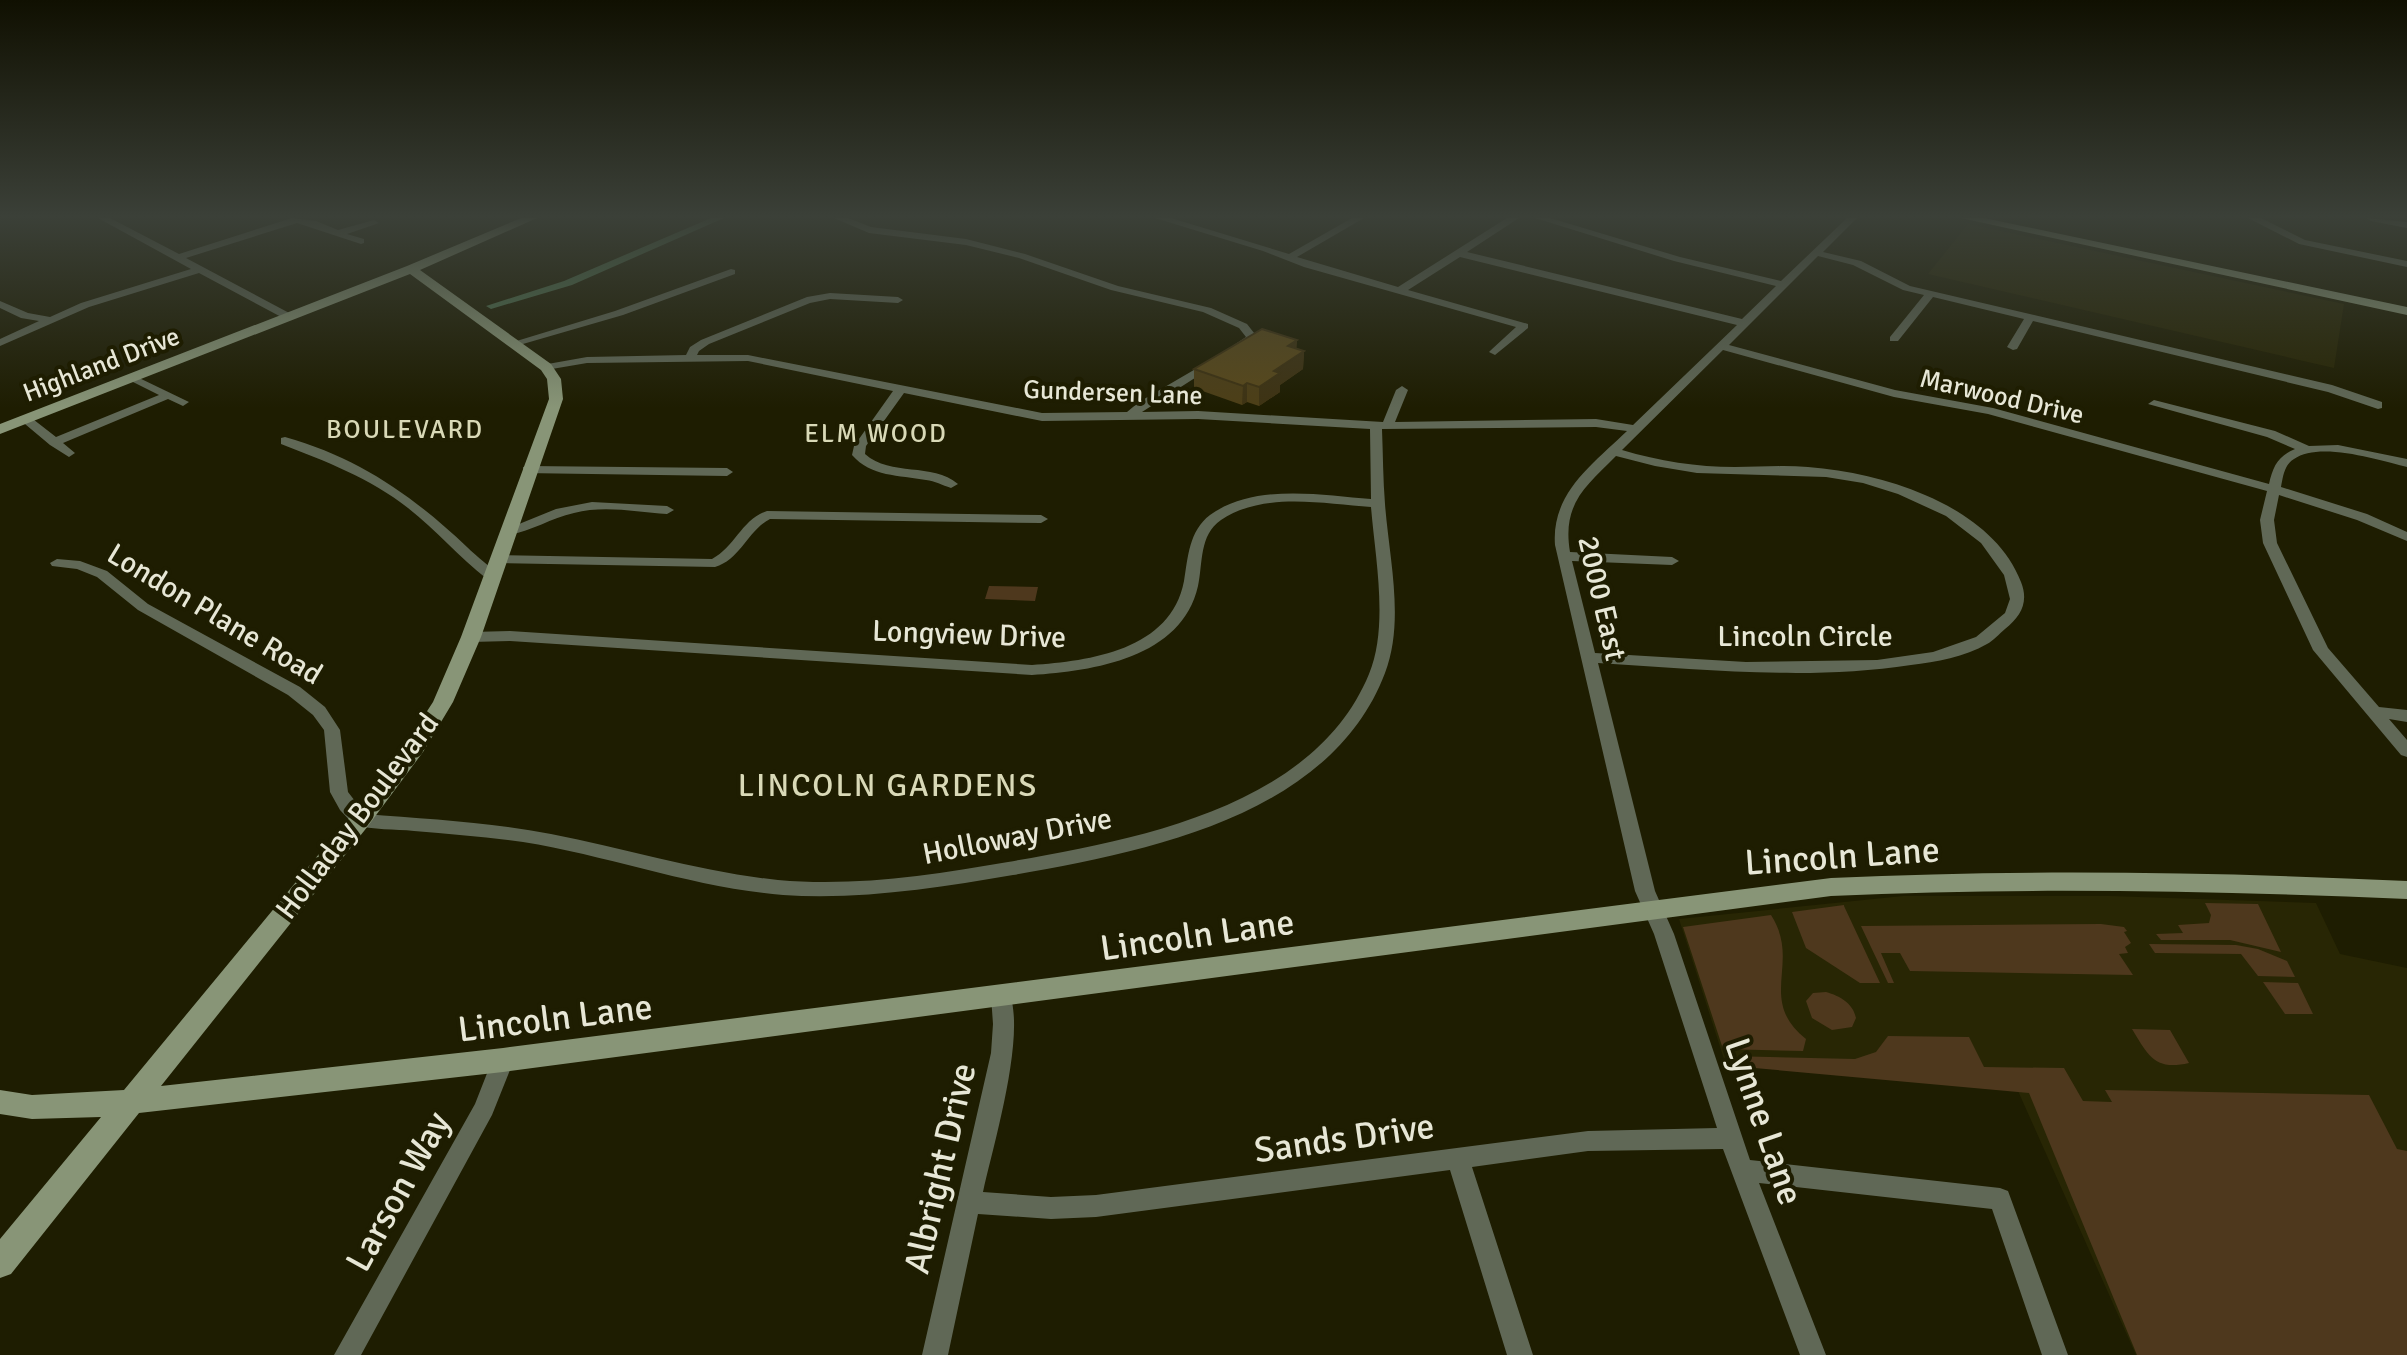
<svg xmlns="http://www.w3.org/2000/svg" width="2407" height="1355" font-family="Signika,sans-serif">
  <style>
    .built { fill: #282604 }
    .green { fill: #4e381d }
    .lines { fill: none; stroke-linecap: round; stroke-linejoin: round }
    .canal { fill: #507451; fill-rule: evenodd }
    .street { fill: #606856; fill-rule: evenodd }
    .secondary { fill: #889577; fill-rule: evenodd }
    .wall { fill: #4d3f17 }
    .shaded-wall { fill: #3e3313 }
    .building { fill: #59491b; stroke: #3e3313; stroke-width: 2 }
    .labels { text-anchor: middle; stroke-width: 8; stroke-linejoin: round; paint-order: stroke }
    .far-street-label { font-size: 26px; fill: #e7e7d6; stroke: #1e1d01 }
    .far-neighbourhood-label { font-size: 26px; letter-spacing: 2px; fill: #d9d9b7; stroke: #1e1d01 }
    .street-label { font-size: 30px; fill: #e7e7d6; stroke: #1e1d01 }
    .neighbourhood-label { font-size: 32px; letter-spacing: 2px; fill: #d9d9b7; stroke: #1e1d01 }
    .near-street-label { font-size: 36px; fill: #e7e7d6; stroke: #1e1d01 }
  </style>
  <rect width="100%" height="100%" fill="#1e1d01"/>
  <path class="built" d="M1968,224L2344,304L2334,368L1928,274Z
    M1903,896H2110L2316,903L2340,954L2407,968V1355H2136L2018,1091L1724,1059L1679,919Z"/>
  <path class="green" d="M989,586L1038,587L1035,601L985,599Z
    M2205,903L2258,904L2281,952L2230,940H2161L2156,934L2183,933L2178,925L2209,923L2211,915Z
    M1844,905V906L1880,983H1860L1806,948L1792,912Z
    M1771,915C1802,963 1756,999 1806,1039L1803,1051L1723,1049L1683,927Z
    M2101,924L2124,927L2127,931L2124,932L2131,943L2125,947L2128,953L2119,954L2133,975L1910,971L1900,953H1881L1894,983H1888L1861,926Z
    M2149,944L2236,945L2258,949L2287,961L2295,977L2258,976L2241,954L2155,953Z
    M2263,982L2298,983L2313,1014H2285Z
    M1826,992C1840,996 1853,1003 1856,1018L1852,1027L1832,1030L1812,1018L1806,1001L1813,993Z
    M2132,1029L2170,1030L2189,1063C2154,1071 2148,1055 2132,1029Z
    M1888,1036L1969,1037L1984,1067L2064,1068L2083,1101L2112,1102L2105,1090L2369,1095L2397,1149L2407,1151V1355H2137L2029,1093L1732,1066L1728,1056L1855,1059L1876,1052Z"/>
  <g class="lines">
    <path class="canal" d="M711,218H724L572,285L491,309L486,306L564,281Z"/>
    <path class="street" d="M98,218H110L179,254L292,218L316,221L338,230L374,220L379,223L347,234L364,239V243L361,244L297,223L186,258L293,315V319H285L199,273L89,307L0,346V339L39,321L21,318L0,308V301L28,313L50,317L81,303L191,269Z
      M834,218H848L871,227L966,239L1025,254L1118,286L1211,308L1247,324L1258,338L1242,349H1234V345L1246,337L1239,328L1203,312L1111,290L1019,258L966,245L869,233Z
      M1155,218H1171L1289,254L1352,218H1364L1297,257L1398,287L1507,218H1519L1467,252L1742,319L1776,286L1674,261L1535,218H1550L1680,257L1781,281L1847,218H1857L1823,252L1861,261L1910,286L2332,385L2382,402V408L2378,409L2328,392L2033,321L2017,349L2013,350L2007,347L2024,319L1933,297L1898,341H1890V337L1924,295L1903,290L1853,265L1818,256L1729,345L1895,390L1993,408L2269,484C2273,466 2278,456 2295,449L2267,437L2148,404L2154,400L2275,431L2309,446L2338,445L2407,459V467C2379,460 2319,441 2294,459C2284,465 2283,477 2281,487L2367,514L2407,532V541L2357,520L2279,495L2274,520L2277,543L2328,648L2379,707L2407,710V722L2389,719L2407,740V757L2401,755L2313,650L2263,543L2260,520L2267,491L1988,414L1894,397L1723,350L1622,450C1659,461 1697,467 1735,467C1760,467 1783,465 1808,467C1848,470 1888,479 1925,495C1965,512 2005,540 2021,582C2029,602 2021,616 2005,629C1999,634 1993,641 1987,644C1965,657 1936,662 1911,665C1807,681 1702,669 1598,663L1655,891L1674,934L1750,1160L2000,1188L2008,1191L2068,1355H2042L1992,1209L1759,1183L1826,1355H1800L1723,1149L1588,1151L1472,1167L1533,1355H1507L1450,1170L1096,1217L1051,1219L978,1214L948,1355H922L991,1053L993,1024L991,996L994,990L1001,987L1008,990C1028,1030 993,1146 983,1192L1051,1197L1096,1195L1588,1131L1717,1128L1654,934L1635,891L1555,545C1551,493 1593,464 1627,431L1596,427L1382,429C1383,454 1383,480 1385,504C1389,558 1405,621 1385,673C1331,816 1146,852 1013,875C937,888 861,900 783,895C695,888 610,856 523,842C487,837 451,834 414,831C395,829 373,830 354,825L340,810L330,792L324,730L313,715L288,695L138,610L97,577L77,569L52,566L50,563L57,559L80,561L107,571L148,604L300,687L325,707L340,730L348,792L365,814C427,819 490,822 551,834C627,849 701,872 778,880C855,887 932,875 1008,862C1134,840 1314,808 1369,674C1389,626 1375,557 1371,507C1324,504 1264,491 1221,520C1199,535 1203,563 1198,586C1182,658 1093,671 1032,675L510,641L471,642L463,637L471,632L510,631L1032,665C1090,661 1171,650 1184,581C1188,557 1189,531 1210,515C1255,483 1320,495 1371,499L1370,429L1198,419L1042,421L904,393L866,446L865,454C891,477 932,462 958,484L951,488C942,485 935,481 926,480C899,475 871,477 852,455L854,446L893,391L748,361L587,363L546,370L542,369V365L587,357L686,355L690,347L701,340L807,297L830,293L898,297L903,300L898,303L830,299L810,303L709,344L699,351L697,355H748L1042,413L1127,412L1139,402L1211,360L1215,361V365L1142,412L1198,411L1383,422L1396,390L1402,386L1408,390L1395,422L1596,419L1633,425L1737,325L1460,257L1408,290L1528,324V328L1495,355L1489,352L1491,350L1516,327L1304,267L1263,251ZM1616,456L1655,466L1697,473L1826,477L1863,483L1898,494L1946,516L1981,543L2004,575L2010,599L2005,613L1976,637L1933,652L1877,660L1746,662L1595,653L1572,561L1672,565L1679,561L1672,557L1570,552C1562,504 1585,487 1616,456Z
      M2248,218H2261L2305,240L2407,261V267L2299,244Z
      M2366,218L2407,222V228L2371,221Z
      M731,269L735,270V274L623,315L516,346L510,343L615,311Z
      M133,375L189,402L183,406L168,399L63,443L75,453L69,457L50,445L19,419L21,416H29L56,437L159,395L129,380V376Z
      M285,437C359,458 412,495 467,547C477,557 490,566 499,576L492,580L487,579C459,557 436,530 408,508C370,478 325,461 281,444V438Z
      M528,466L727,468L733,472L727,476L523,473V467Z
      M592,502L667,506L674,510L667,514C637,512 604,505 574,513C551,518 532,531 509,535L502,531L556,509Z
      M767,511L1041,515L1048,519L1041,523L770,519C747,531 741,559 715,567L498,563L491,559L498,555L712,559C735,547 742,519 767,511Z
      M503,1051L511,1053L514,1060L492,1115L361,1355H334L475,1104L495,1053Z"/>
    <path class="secondary" d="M521,218H537L420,270L551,364L561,379L563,399L481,637L453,702L423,752L368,826L161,1086L503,1048L1831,878C2023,869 2215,872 2407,881V899C2216,891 2023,887 1831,896L503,1072L139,1113L11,1274L0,1278V1239L101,1117L32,1119L0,1114V1090L32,1095L124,1090L352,814L407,742L433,702L461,637L549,399L547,379L541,370L410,274L0,434V424L407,266Z
      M1961,218H1984L2407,307V315Z"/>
  </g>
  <path class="wall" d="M1297,340L1296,348L1304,351L1303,369L1280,385V392L1259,406L1247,402L1242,405L1194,388V369Z"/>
  <path class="shaded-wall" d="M1297,340L1296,356L1304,351L1303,369L1280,385V392L1259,406V387L1274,371L1288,346Z
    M1247,383V402L1242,405L1243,386Z"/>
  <path class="building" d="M1262,329L1297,340L1288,346L1304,351L1274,371L1280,373L1259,387L1247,383L1243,386L1194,369Z"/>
  <linearGradient id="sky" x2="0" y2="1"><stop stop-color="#101001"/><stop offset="0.53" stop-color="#3b4038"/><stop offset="1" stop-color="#3b4038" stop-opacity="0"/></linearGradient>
  <rect width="2407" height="408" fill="url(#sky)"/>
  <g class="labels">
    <g class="far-street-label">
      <text transform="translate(101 364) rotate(-21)" y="9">Highland Drive</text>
      <text transform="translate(1113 392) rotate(2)" y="9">Gundersen Lane</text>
      <text transform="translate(2002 396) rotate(13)" y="9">Marwood Drive</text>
    </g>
    <g class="far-neighbourhood-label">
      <text x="405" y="438">BOULEVARD</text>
      <text x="876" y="442">ELM WOOD</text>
    </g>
    <g class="street-label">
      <text transform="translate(1602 598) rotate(77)" y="10">2000 East</text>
      <text transform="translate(215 614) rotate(31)" y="10">London Plane Road</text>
      <text transform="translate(969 634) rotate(2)" y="10">Longview Drive</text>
      <text x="1805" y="646">Lincoln Circle</text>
      <text transform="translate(357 816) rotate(-53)" y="10">Holladay Boulevard</text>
      <text transform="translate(1017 836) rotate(-11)" y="10">Holloway Drive</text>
    </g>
    <g class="neighbourhood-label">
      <text x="888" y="796">LINCOLN GARDENS</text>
    </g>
    <g class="near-street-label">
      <text transform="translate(1842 855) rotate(-4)" y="13">Lincoln Lane</text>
      <text transform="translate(1197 934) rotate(-8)" y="13">Lincoln Lane</text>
      <text transform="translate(555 1017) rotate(-7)" y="13">Lincoln Lane</text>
      <text transform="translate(1765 1121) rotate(71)" y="13">Lynne Lane</text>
      <text transform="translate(1344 1137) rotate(-8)" y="13">Sands Drive</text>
      <text transform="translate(939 1168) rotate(-77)" y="13">Albright Drive</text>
      <text transform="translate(397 1191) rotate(-61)" y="13">Larson Way</text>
    </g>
  </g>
</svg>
